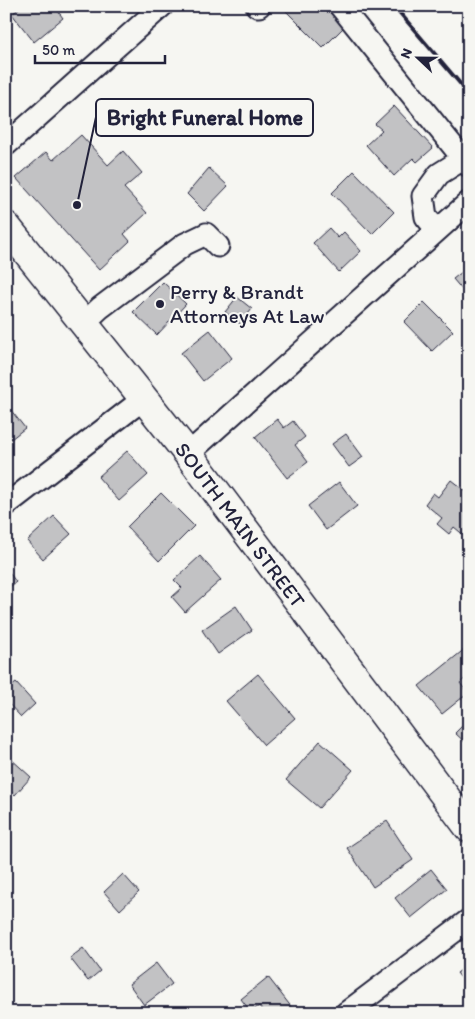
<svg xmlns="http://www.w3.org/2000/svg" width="475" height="1019" font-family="Itim,sans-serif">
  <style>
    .building { fill: #c2c2c4; stroke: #22223b }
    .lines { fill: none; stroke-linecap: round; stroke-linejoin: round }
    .minor-casing { stroke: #22223b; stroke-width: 25 }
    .major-casing { stroke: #22223b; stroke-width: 31 }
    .minor { stroke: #f6f6f2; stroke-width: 21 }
    .major { stroke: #f6f6f2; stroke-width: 28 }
    .rail { stroke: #22223b; stroke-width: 4 }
    .poi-dot { fill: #22223b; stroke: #f6f6f2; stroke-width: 2 }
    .labels { text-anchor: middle; stroke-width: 4; stroke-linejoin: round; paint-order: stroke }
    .poi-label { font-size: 21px; fill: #22223b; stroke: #f6f6f2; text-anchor: start }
    .street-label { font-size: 21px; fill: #22223b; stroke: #f6f6f2 }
    .leader { fill: none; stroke: #22223b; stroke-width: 2 }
    .callout-dot { fill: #22223b; stroke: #f6f6f2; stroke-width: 2 }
    .callout { fill: #f6f6f2; stroke: #22223b; stroke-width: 2 }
    .callout-label { font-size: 22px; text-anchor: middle; font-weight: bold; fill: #22223b }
  </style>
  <rect width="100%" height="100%" fill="#f6f6f2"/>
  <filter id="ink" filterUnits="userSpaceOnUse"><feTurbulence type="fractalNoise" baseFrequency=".02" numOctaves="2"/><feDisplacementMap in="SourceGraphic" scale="10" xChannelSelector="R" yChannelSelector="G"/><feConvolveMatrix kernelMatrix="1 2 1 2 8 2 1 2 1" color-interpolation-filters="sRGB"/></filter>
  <g filter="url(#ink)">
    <path class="building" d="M22,6H54L63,18L34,42L12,14Z
      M286,6H323L344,27L323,48L284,9Z
      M394,106L433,148L417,162L413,158L394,176L366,145L382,130L375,124Z
      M81,135L108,165L123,151L142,173L124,188L147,213L124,234L130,241L99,270L16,178L46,152L53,160Z
      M209,168L228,186L204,211L187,194Z
      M354,171L394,212L372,234L332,193Z
      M329,228L338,238L344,232L361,251L339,272L313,243Z
      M462,272L469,280V288L464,292L453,279Z
      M163,282L186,304L157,335L133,312Z
      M237,297L252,309L240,324L225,312Z
      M424,302L453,331L432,351L404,322Z
      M210,330L232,358L203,381L181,353Z
      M6,404L25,428L6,443Z
      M277,419L284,428L293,421L305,437L295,445L308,462L287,478L255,437Z
      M346,434L363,457L349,467L332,444Z
      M127,451L148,475L119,501L98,477Z
      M451,480L469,494V533L466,537L454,527L449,534L437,524L442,518L425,504L433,493L438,497Z
      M339,482L357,506L326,530L308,506Z
      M161,493L194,526L159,561L127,527Z
      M54,516L71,534L43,559L27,541Z
      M200,556L221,580L185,612L172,597L182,588L174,580Z
      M6,568L16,582L6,590Z
      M236,606L252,630L218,654L202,630Z
      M466,648L469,651V675L460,683L468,693L442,714L419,686Z
      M258,674L295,718L264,745L226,701Z
      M16,683L35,704L21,717L6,701V691Z
      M469,719V746L455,733Z
      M320,741L353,770L319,808L286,780Z
      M10,758L31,777L15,795L6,787V762Z
      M387,821L413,860L373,887L347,848Z
      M431,869L447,889L411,918L395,898Z
      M123,874L139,892L120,910L104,892Z
      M83,948L100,971L88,981L70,958Z
      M156,963L172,984L144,1005L129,984Z
      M469,964V988L457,973Z
      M268,977L296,1013H264L259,1006L251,1012L241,999Z"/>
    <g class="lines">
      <g class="minor-casing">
        <path id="minor" d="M257,6H259
          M340,6L469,166
          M6,145L162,6
          M437,230L426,217L423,196L439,174L463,159
          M83,324L100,308L185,244L206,234L218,246
          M188,454L469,202
          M6,505L142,400
          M346,1013L469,920"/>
      </g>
      <g class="major-casing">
        <path id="major" d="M6,226L188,454L469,828"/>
      </g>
      <use href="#minor" class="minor"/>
      <use href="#major" class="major"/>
      <path class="rail" d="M394,6L469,94"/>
    </g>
  </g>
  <circle class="poi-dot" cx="160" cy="304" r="5"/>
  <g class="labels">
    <g class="poi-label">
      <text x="170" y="299">Perry &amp; Brandt<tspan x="170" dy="24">Attorneys At Law</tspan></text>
    </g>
    <g class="street-label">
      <text transform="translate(240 525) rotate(53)" y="7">SOUTH MAIN STREET</text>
    </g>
  </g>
  <path class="leader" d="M77 205L96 117"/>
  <circle class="callout-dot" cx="77" cy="205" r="5"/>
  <rect class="callout" x="96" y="99" width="217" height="37" rx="5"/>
  <g class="callout-label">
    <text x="205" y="125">Bright Funeral Home</text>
  </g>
  <rect width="475" height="1019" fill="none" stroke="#f6f6f2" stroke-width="25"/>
  <rect x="12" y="12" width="450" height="994" fill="none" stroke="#22223b" stroke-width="2" filter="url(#ink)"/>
  <g transform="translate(418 58) rotate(292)" stroke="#f6f6f2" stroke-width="4" paint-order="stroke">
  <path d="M0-4L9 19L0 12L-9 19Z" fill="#22223b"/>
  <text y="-8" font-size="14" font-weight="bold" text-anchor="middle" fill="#22223b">N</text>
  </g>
  <path d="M35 55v8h130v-8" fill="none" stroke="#22223b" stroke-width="2.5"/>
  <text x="42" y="55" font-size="15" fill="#22223b" stroke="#f6f6f2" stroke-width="4" paint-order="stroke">50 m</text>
</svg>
